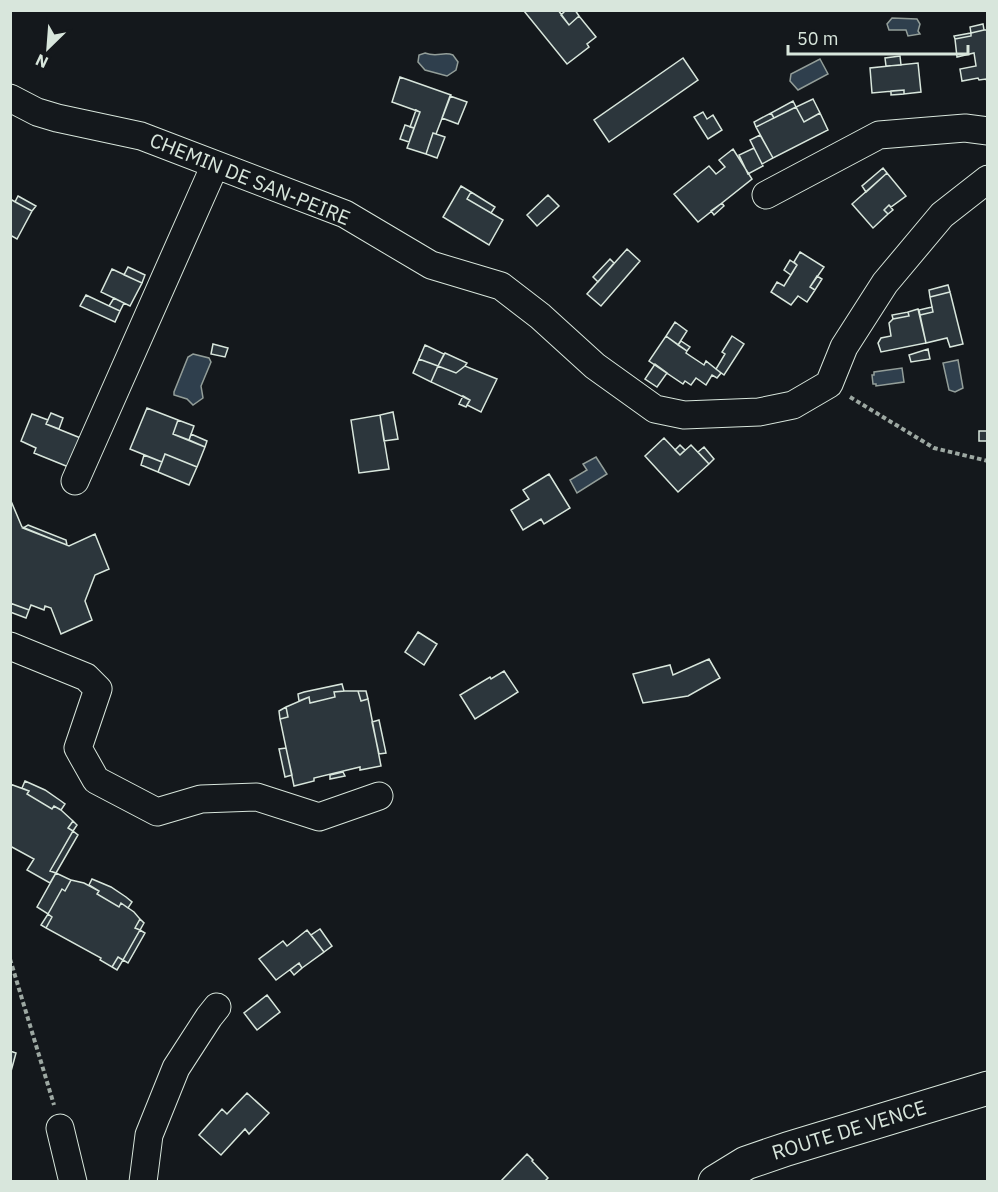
<svg xmlns="http://www.w3.org/2000/svg" width="998" height="1192" font-family="'IBM Plex Sans',sans-serif">
  <style>
    .water { fill: #2f3f4d; stroke: #939e99; stroke-width: 1.5 }
    .building { fill: #2c363c; stroke: #d8e6dc; stroke-width: 1.5 }
    .lines { fill: none; stroke-linecap: round; stroke-linejoin: round }
    .minor-casing { stroke: #d8e6dc; stroke-width: 29 }
    .major-casing { stroke: #d8e6dc; stroke-width: 35 }
    .path { stroke: #9da8a2; stroke-width: 4; stroke-dasharray: 4.5 3; stroke-linecap: butt }
    .minor { stroke: #14181c; stroke-width: 27 }
    .major { stroke: #14181c; stroke-width: 33 }
    .labels { text-anchor: middle; stroke-width: 4.5; stroke-linejoin: round; paint-order: stroke }
    .street-label { font-size: 20px; fill: #d8e6dc; stroke: #14181c }
  </style>
  <rect width="100%" height="100%" fill="#14181c"/>
  <path class="water" d="M892,18L917,19L920,24L918,31L920,34L908,36L906,30H889L887,24Z
    M425,53C438,58 443,51 453,55L458,62L456,70L447,76L425,70L418,62L419,55Z
    M820,59L828,74L798,90L790,81L791,74Z
    M193,354L209,358L211,362L201,386L203,398L193,405L187,399L174,395V392L188,357Z
    M958,360L963,388L955,392L949,390L943,363Z
    M902,368L904,382L876,386V384H873L872,375H874V372Z
    M596,457L607,474L577,493L570,480L587,470L583,464Z"/>
  <path class="building" d="M558,10L569,25L579,16L596,37L587,44L589,47L567,64L524,11Z
    M566,10H575L579,16L569,25L561,15Z
    M983,24L984,30L971,33L970,27Z
    M984,30H988V84L986,79L979,80L978,78L962,81L960,69L976,66L974,53L957,57L955,39L971,36V33Z
    M971,33V36L955,39L954,36Z
    M900,56L901,65L886,66L885,58Z
    M683,58L698,80L609,142L594,120Z
    M918,63L921,92L904,94V90L872,93L870,68Z
    M400,77L451,95L436,134L433,133L426,154L407,148L420,112L392,102Z
    M904,90V94L891,95V91Z
    M450,96L467,102L458,124L442,118Z
    M813,99L820,113L804,122L796,107Z
    M793,101L796,107L774,118L771,113Z
    M796,107L804,122L820,113L828,130L773,158L756,127Z
    M416,110L420,112L414,128L410,127Z
    M703,112L707,119L713,115L722,130L708,139L694,117Z
    M771,113L774,118L756,127L754,122Z
    M405,125L414,128L409,142L400,139Z
    M433,133L445,137L437,158L426,154Z
    M760,135L773,158L762,164L750,140Z
    M754,148L763,166L748,174L739,155Z
    M733,149L752,179L698,222L674,194L709,166L716,174L725,167L719,160Z
    M883,168L887,173L866,192L862,186Z
    M887,173L906,196L891,207L889,205L884,210L888,214L873,228L852,204Z
    M461,186L471,192L467,199L503,220L489,245L443,217Z
    M471,192L495,207L491,213L467,199Z
    M548,195L559,206L537,226L527,215Z
    M18,196L36,206L32,211L15,202Z
    M10,199L32,211L17,239L10,235Z
    M722,203L724,206L714,215L711,211Z
    M889,205L893,210L888,214L884,210Z
    M627,249L640,261L601,306L587,294Z
    M800,252L824,267L810,287L815,290L807,302L798,296L791,305L771,292L777,282L784,286L797,265L794,262Z
    M610,259L614,263L598,282L593,277Z
    M790,260L797,265L791,275L784,270Z
    M128,267L145,275L142,283L124,275Z
    M112,269L142,283L130,306L101,292Z
    M817,276L822,279L815,290L810,287Z
    M948,285L950,292L930,297L929,290Z
    M950,292L963,344L950,347L947,338L926,343L920,315L933,312L930,297Z
    M86,295L120,311L115,322L80,306Z
    M114,298L124,303L120,311L109,306Z
    M932,307L933,312L920,315L919,310Z
    M918,309L926,343L881,352L878,343L881,338L891,336L889,323L893,319L909,316L908,312Z
    M908,312L909,316L893,319L892,315Z
    M675,322L687,331L678,345L666,336Z
    M666,336L687,351L686,353L704,365L706,361L721,373L717,378L712,375L706,385L696,378L691,385L685,381L683,384L649,361Z
    M732,336L744,344L724,375L716,369L725,354L722,352Z
    M681,341L690,347L687,351L678,345Z
    M213,344L228,348L225,357L211,354Z
    M425,345L444,354L438,366L419,359Z
    M928,349L930,359L911,362L909,355Z
    M445,353L467,363L465,366L456,373L438,366Z
    M419,359L438,366L431,382L413,373Z
    M655,364L667,373L657,387L645,379Z
    M438,366L456,373L465,366L497,379L481,412L467,405L470,400L431,382Z
    M463,396L470,400L466,407L459,404Z
    M147,408L178,420L173,434L205,447L197,467L165,454L162,462L130,449Z
    M393,412L398,439L384,441L380,415Z
    M51,413L63,418L59,429L46,424Z
    M32,414L48,420L46,424L83,439L71,468L34,453L36,448L21,441Z
    M380,415L389,469L359,473L351,420Z
    M178,420L194,426L189,440L173,434Z
    M979,431H988V441H979Z
    M191,434L207,441L205,447L189,440Z
    M664,438L680,455L691,445L709,464L678,492L645,456Z
    M680,445L685,450L680,455L675,450Z
    M704,447L714,459L709,464L698,452Z
    M165,454L197,467L189,485L158,472Z
    M144,455L162,462L158,472L141,465Z
    M549,474L570,508L544,524L541,519L523,530L511,510L529,499L523,490Z
    M11,501L22,527L69,546L95,534L109,569L95,575L85,601L92,620L61,634L51,608L45,606L44,610L31,605L29,610L10,603Z
    M28,525L66,540L67,545L23,528Z
    M10,603L29,610L26,618L10,612Z
    M418,632L437,644L424,665L405,652Z
    M709,659L720,678L688,696L643,703L633,674L670,665L673,675Z
    M504,671L518,692L475,719L460,695L490,677L491,679Z
    M342,684L344,691L334,692L335,697L310,703L309,697L299,701L298,694L304,692Z
    M344,691H358L361,701L368,699L381,766L360,770V767L314,778V781L294,786L280,719L288,717L286,707L309,697L310,703L335,697L334,692Z
    M358,691H366L368,699L361,701Z
    M286,707L288,717L280,719L279,711Z
    M379,720L386,753L379,754L372,722Z
    M286,748L292,775L285,777L279,749Z
    M343,772L345,776L330,779V775Z
    M25,781L45,790L61,801L65,804L61,810L54,806L52,809L27,794L29,791L22,788Z
    M10,784L29,791L27,794L52,809L54,806L61,810L73,821L68,828L73,831L50,871L56,873L50,883L27,870L34,859L10,846Z
    M73,821L77,825L73,831L68,828Z
    M73,831L78,835L56,873L50,871Z
    M56,873L71,880L65,891L62,889L48,914L37,907Z
    M92,879L111,887L126,897L132,902L128,908L121,903L119,907L97,894L99,891L89,885Z
    M71,880L84,883L99,891L97,894L119,907L121,903L134,912L140,919L135,928L140,930L123,960L118,957L112,967L100,960L101,958L46,928L52,917L48,914L62,889L65,891Z
    M48,914L52,917L46,928L41,925Z
    M140,919L144,923L140,930L135,928Z
    M320,929L332,946L324,952L311,935Z
    M140,930L145,933L128,963L123,960Z
    M307,930L324,952L302,968L299,963L276,980L259,959L283,941L287,946Z
    M118,957L123,960L117,970L112,967Z
    M299,963L302,968L294,975L290,970Z
    M267,995L280,1012L257,1030L244,1013Z
    M10,1051L16,1053L10,1075Z
    M247,1093L269,1113L249,1134L245,1129L221,1155L199,1135L222,1109L227,1114Z
    M527,1154L533,1160L532,1161L548,1178L544,1182H500Z"/>
  <g class="lines">
    <g class="minor-casing">
      <path id="minor" d="M10,98L37,112L57,118L141,136L345,214L431,265L501,286L540,316L595,366L655,409L684,415L759,412L793,405L829,384L844,347L885,283L942,215L988,179
        M766,195L879,135L965,128L988,131
        M75,481L215,165
        M10,646L86,677L98,689L78,748L96,780L157,812L201,799L257,797L319,817L379,796
        M60,1128L73,1182
        M143,1182L149,1135L176,1068L209,1017L217,1007"/>
    </g>
    <g class="major-casing">
      <path id="major" d="M715,1182L746,1163L787,1149L988,1088"/>
    </g>
    <path class="path" d="M850,397L934,448L988,461
      M10,959L54,1105"/>
    <use href="#minor" class="minor"/>
    <use href="#major" class="major"/>
  </g>
  <g class="labels">
    <g class="street-label">
      <text transform="translate(250 179) rotate(22)" y="7">CHEMIN DE SAN-PEIRE</text>
      <text transform="translate(849 1130) rotate(-17)" y="7">ROUTE DE VENCE</text>
    </g>
  </g>
  <rect width="998" height="1192" fill="none" stroke="#d8e6dc" stroke-width="24"/>
  <g transform="translate(48 48) rotate(205)" stroke="#14181c" stroke-width="4.5" paint-order="stroke">
  <path d="M0-4.5L10 22L0 15L-10 22Z" fill="#d8e6dc"/>
  <text y="-9" font-size="16" font-weight="bold" text-anchor="middle" fill="#d8e6dc">N</text>
  </g>
  <path d="M788 45v9h180v-9" fill="none" stroke="#d8e6dc" stroke-width="3"/>
  <text x="797" y="45" font-size="18" fill="#d8e6dc" stroke="#14181c" stroke-width="4.5" paint-order="stroke">50 m</text>
</svg>
